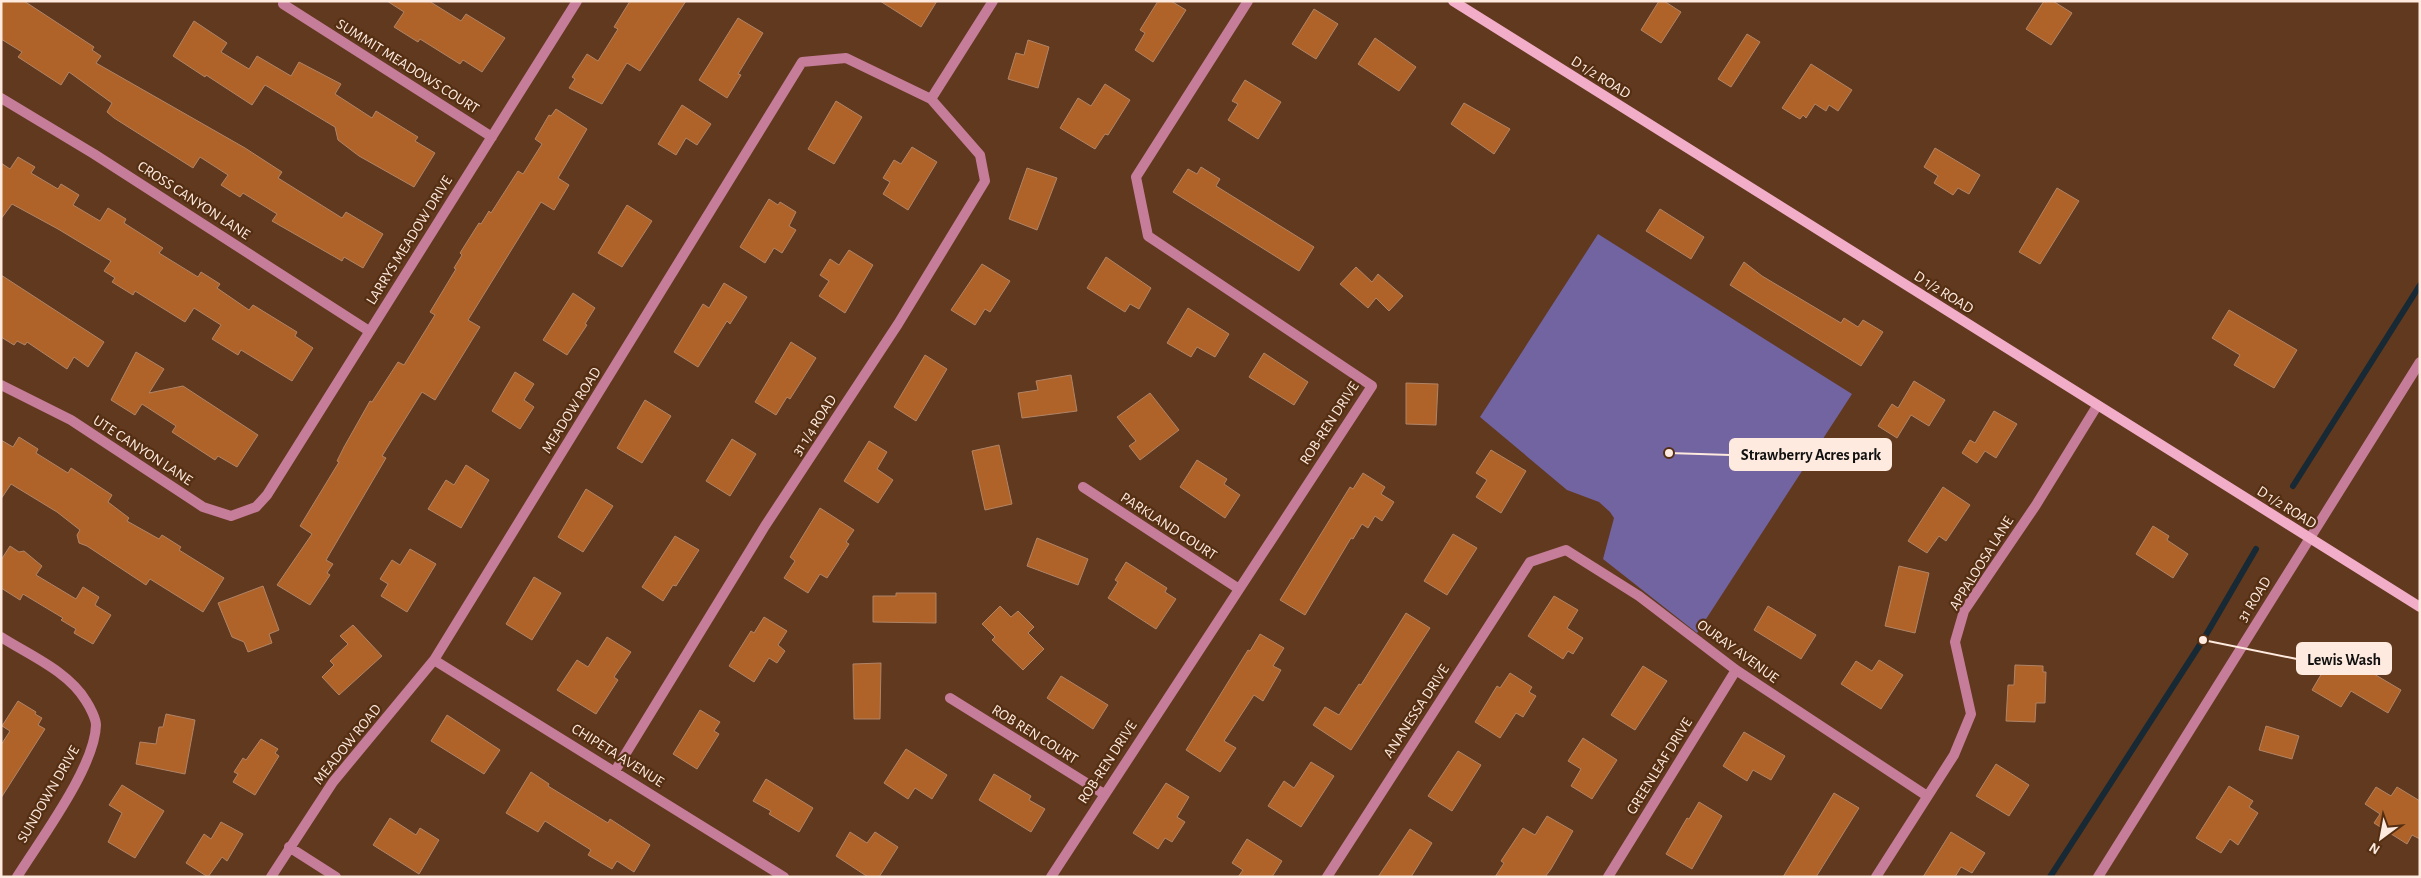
<svg xmlns="http://www.w3.org/2000/svg" width="2421" height="878" font-family="'Alegreya Sans',sans-serif">
  <style>
    .green { fill: #7263a1 }
    .lines { fill: none; stroke-linecap: round; stroke-linejoin: round }
    .stream { stroke: #172934; stroke-width: 6 }
    .building { fill: #b06329; stroke: #b08467 }
    .minor { stroke: #c57d9a; stroke-width: 10 }
    .tertiary { stroke: #c57d9a; stroke-width: 10 }
    .secondary { stroke: #f2adc8; stroke-width: 10 }
    .labels { text-anchor: middle; stroke-width: 4.5; stroke-linejoin: round; paint-order: stroke }
    .street-label { font-size: 15px; fill: #feeade; stroke: #552f13 }
    .leader { fill: none; stroke: #feeade; stroke-width: 2 }
    .callout-dot { fill: #feeade; stroke: #552f13; stroke-width: 2 }
    .callout { fill: #feeade; stroke: #feeade; stroke-width: 2 }
    .callout-label { font-size: 16px; text-anchor: middle; font-weight: bold; fill: #111 }
  </style>
  <rect width="100%" height="100%" fill="#61391e"/>
  <path class="green" d="M1598,234L1852,394L1697,633L1603,559L1614,518L1610,512L1599,502L1567,490L1480,417Z"/>
  <g class="lines">
    <path class="stream" d="M2293,486L2420,285
      M2050,877L2203,640L2256,549"/>
  </g>
  <path class="building" d="M1,1H24L94,47L92,50L101,56L96,63L245,148L282,172L278,178L342,218L346,212L383,234L363,268L344,257L342,261L272,221L277,214L243,193L240,197L221,185L228,175L200,157L193,168L114,118L107,112L112,103L69,72L61,85L18,57L22,52L1,39Z
    M387,1H429L461,21L466,14L505,38L482,72L463,60L460,64L420,39L418,42L394,27L404,12Z
    M630,1H686L640,71L627,63L602,104L569,88L575,79L572,77L587,54L598,61L618,29L614,27Z
    M880,1H937L921,27Z
    M1158,1H1171L1186,10L1153,62L1135,50L1145,33L1140,30Z
    M1659,1H1664L1681,12L1661,43L1641,30Z
    M2044,1H2053L2072,13L2051,45L2026,29Z
    M1314,9L1338,24L1316,59L1292,44Z
    M738,18L763,33L738,74L741,75L727,98L699,80Z
    M194,21L227,43L221,52L249,69L257,56L291,76L299,62L341,84L335,94L372,118L376,111L418,137L415,141L435,153L414,187L359,156L338,140L335,127L265,85L252,105L206,75L205,77L173,56Z
    M1747,34L1760,42L1731,87L1718,79Z
    M1375,38L1416,67L1399,91L1358,64Z
    M1028,40L1049,47L1038,88L1008,79L1016,53L1024,55Z
    M1811,64L1852,90L1838,111L1829,105L1826,111L1815,104L1806,118L1803,115L1800,119L1782,108Z
    M1245,80L1281,102L1258,139L1228,120L1238,104L1232,101Z
    M1105,84L1130,100L1108,135L1105,134L1095,149L1060,128L1078,98L1091,106Z
    M836,101L862,117L834,164L808,149Z
    M1464,103L1510,129L1494,154L1451,124Z
    M682,105L711,124L697,145L686,138L676,155L658,144Z
    M556,109L587,129L558,178L569,185L554,210L541,202L468,320L480,327L435,400L422,392L382,456L386,458L326,560L333,564L327,573L330,575L310,605L277,585L312,534L300,526L339,462L337,461L344,447L370,401L372,402L398,362L404,365L435,315L430,312L456,269L454,268L462,255L460,253L479,223L481,224L489,211L491,213L518,171L523,174L542,144L535,139L549,115L551,116Z
    M912,147L937,162L908,210L883,194L890,182L883,178L894,160L901,164Z
    M1935,148L1980,175L1969,194L1958,188L1953,195L1934,183L1938,176L1924,167Z
    M18,157L35,167L31,173L58,189L61,184L79,195L73,205L100,221L108,208L126,219L124,223L163,248L159,253L198,277L201,272L220,284L217,288L249,310L253,305L297,332L295,336L313,348L292,381L241,350L238,355L212,339L221,325L194,308L185,322L135,291L133,295L112,282L115,278L104,271L111,261L58,229L12,204L1,219V163L10,169Z
    M1201,167L1220,179L1216,186L1314,247L1299,271L1173,192L1188,169L1197,174Z
    M1027,168L1057,178L1037,230L1009,219Z
    M2057,188L2079,201L2040,264L2019,252Z
    M769,199L778,205L780,202L796,212L789,226L796,230L782,253L774,248L765,263L740,247Z
    M627,205L652,221L622,267L598,253Z
    M1660,209L1704,237L1691,259L1646,231Z
    M849,250L873,265L845,313L819,296L829,281L820,275L830,259L839,265Z
    M1106,257L1151,288L1139,309L1130,304L1125,312L1087,288Z
    M1744,262L1762,276L1841,323L1844,318L1858,327L1863,320L1883,332L1861,366L1730,285Z
    M982,264L1010,281L990,312L985,309L975,325L951,310Z
    M1356,267L1372,282L1378,274L1403,296L1389,311L1376,298L1368,308L1340,284Z
    M1,275L104,342L88,367L74,357L67,369L27,342L25,345L17,341L14,345L1,337Z
    M724,283L747,297L730,324L727,321L698,367L674,352L703,304L709,308Z
    M573,293L595,308L585,324L587,325L567,355L543,340Z
    M1188,308L1229,334L1215,357L1197,347L1191,357L1167,343Z
    M2229,310L2297,350L2274,388L2234,365L2240,355L2212,338Z
    M791,342L816,358L790,399L787,397L776,415L755,402Z
    M136,352L164,369L149,393L183,386L258,435L237,467L218,456L215,460L172,432L176,426L142,404L135,415L111,400Z
    M1264,353L1308,382L1294,405L1249,377Z
    M925,355L947,369L916,421L894,407Z
    M515,372L534,384L524,400L534,407L520,429L492,411Z
    M1071,375L1077,411L1022,418L1018,393L1038,390L1036,381Z
    M1914,381L1945,400L1929,426L1911,415L1897,438L1878,426L1892,404L1898,408Z
    M1406,383L1438,384L1436,425L1406,424Z
    M1150,393L1179,430L1140,460L1129,446L1136,441L1117,417Z
    M645,400L671,416L642,463L617,448Z
    M1994,411L2017,424L1996,458L1985,451L1977,463L1962,453L1970,440L1975,443Z
    M19,437L38,449L36,453L68,473L71,468L112,495L108,502L129,518L127,521L159,539L162,535L181,547L179,550L224,578L203,612L150,579L146,585L87,546L79,543L77,535L80,530L57,512L11,484L1,499V440L13,447Z
    M732,439L756,454L730,496L706,481Z
    M869,441L887,452L877,469L893,480L878,503L844,481Z
    M999,445L1012,504L985,510L972,451Z
    M1491,450L1526,471L1501,513L1476,497L1487,480L1476,473Z
    M1197,460L1227,479L1224,484L1240,495L1225,518L1180,487Z
    M466,465L489,480L461,528L428,509L446,480L454,485Z
    M1363,473L1385,487L1381,494L1394,502L1382,521L1375,516L1368,528L1362,524L1353,539L1351,538L1305,615L1280,600L1350,487L1353,489Z
    M1943,487L1970,505L1946,541L1939,536L1927,553L1908,541Z
    M586,489L613,506L583,552L558,537Z
    M820,508L854,530L846,542L849,544L827,578L820,574L808,593L784,578L795,561L790,557Z
    M2153,526L2169,536L2167,540L2188,554L2173,578L2136,554Z
    M1453,534L1477,548L1447,595L1424,581Z
    M675,536L699,550L676,586L673,585L663,601L642,587Z
    M1037,538L1088,559L1078,585L1027,566Z
    M10,546L19,552L24,551L42,566L36,575L76,599L83,587L99,597L95,605L111,615L93,644L74,633L76,629L61,620L63,618L23,594L20,600L1,588V560Z
    M410,549L436,564L407,612L381,596L388,584L380,579L392,560L400,565Z
    M1126,562L1167,588L1165,592L1176,599L1156,629L1108,598L1118,582L1115,580Z
    M1899,566L1929,573L1915,633L1885,626Z
    M534,577L561,593L532,640L506,624Z
    M263,586L279,630L269,634L272,643L248,652L244,642L232,637L218,603Z
    M896,593H936V623L873,622V596H896Z
    M1554,596L1578,610L1567,628L1583,638L1573,654L1568,651L1563,659L1528,636Z
    M1000,606L1011,617L1018,611L1034,627L1028,633L1044,649L1023,670L992,640L995,637L982,624Z
    M1768,606L1816,635L1801,659L1754,630Z
    M1406,613L1430,628L1351,750L1313,725L1325,707L1339,715L1359,684L1361,685Z
    M764,617L787,631L778,645L785,651L777,663L769,658L754,682L729,666L751,631L754,633Z
    M353,625L382,656L339,695L322,677L334,665L330,661L348,644L340,636Z
    M1260,634L1284,648L1273,666L1281,670L1263,701L1254,695L1224,741L1236,748L1220,772L1186,750L1248,650L1250,651Z
    M607,637L631,652L614,677L618,680L596,714L557,690L577,660L588,667Z
    M2333,654L2367,674L2369,671L2401,690L2388,713L2351,691L2341,707L2312,690Z
    M1879,660L1903,675L1881,709L1841,684L1856,661L1872,671Z
    M881,663L880,719H854L853,664Z
    M2015,665L2043,666V672H2046L2045,703H2036L2035,722L2006,721L2008,685H2014Z
    M1643,666L1667,681L1635,730L1611,715Z
    M1510,673L1532,687L1529,692L1536,696L1523,717L1516,713L1500,738L1475,722L1497,686L1500,688Z
    M1061,676L1108,705L1093,729L1047,698Z
    M18,701L36,712L35,714L42,718L38,725L45,729L1,798V745L10,731L2,726Z
    M700,710L720,722L714,731L719,734L697,769L673,754Z
    M166,714L195,720L185,774L136,764L140,742L156,744L159,727H163Z
    M447,715L500,750L484,774L431,741Z
    M2266,726L2299,736L2292,759L2259,750Z
    M1744,732L1785,756L1771,780L1753,770L1747,781L1723,766Z
    M1583,738L1617,760L1592,799L1571,786L1581,769L1568,761Z
    M261,739L278,749L275,753L279,756L255,795L233,782L238,774L234,772L243,758L246,760Z
    M906,749L947,775L932,799L915,788L908,799L884,783Z
    M1458,751L1481,765L1452,811L1428,796Z
    M1311,762L1334,776L1301,827L1268,806L1284,781L1294,788Z
    M1996,764L2029,785L2009,816L1976,796Z
    M531,772L549,784L548,786L608,823L610,819L650,845L634,872L617,861L612,869L588,855L591,850L545,821L538,832L506,813Z
    M994,774L1031,796L1029,800L1045,809L1031,832L979,800Z
    M766,779L813,808L799,832L769,814L771,811L753,801Z
    M1166,783L1189,797L1177,817L1185,822L1172,842L1165,838L1158,849L1133,833Z
    M122,785L164,811L135,858L108,842L122,813L109,805Z
    M2229,786L2253,801L2249,807L2258,813L2238,845L2230,839L2221,853L2196,838Z
    M2376,787L2391,796L2397,787L2420,801V839L2412,835L2407,844L2374,823L2380,814L2365,804Z
    M1834,793L1859,808L1816,877H1783Z
    M1699,802L1722,816L1692,869L1666,854L1687,818L1689,819Z
    M1547,816L1573,831L1551,869L1545,877H1495L1504,863L1501,861L1523,828L1535,835Z
    M390,818L416,835L420,828L439,840L419,874L373,845Z
    M221,822L243,834L227,861L222,857L208,877L186,863L204,834L211,839Z
    M1410,829L1432,843L1411,877H1378Z
    M850,832L867,843L875,832L898,847L879,877H868L836,856Z
    M1951,832L1985,853L1972,873L1961,867L1955,877H1923Z
    M1247,839L1282,861L1272,877H1238L1243,870L1232,863Z"/>
  <g class="lines">
    <path class="minor" d="M283,4L492,137
      M1,98L94,154L369,331
      M931,99L993,1
      M1,385L71,420L203,507L231,516L256,507L267,495L577,1
      M1083,487L1239,589
      M1,637C29,655 68,671 86,701C90,707 96,719 96,725C95,767 40,840 17,877
      M434,660L784,877
      M950,698L1104,794
      M289,847L336,877
      M271,877L333,782L434,660L802,62L846,58L931,99L980,155L985,181L898,324L765,526L615,771
      M1051,877L1372,386L1148,236L1136,177L1248,1
      M1327,877L1530,562L1566,550L1639,596L1736,670L1927,796
      M1608,877L1736,670
      M1876,877L1954,755L1971,714L1955,642L1964,611L2036,505L2097,406"/>
    <path class="tertiary" d="M2098,877L2420,362"/>
    <path class="secondary" d="M1453,1L2420,607"/>
  </g>
  <g class="labels">
    <g class="street-label">
      <text transform="translate(408 66) rotate(32)" y="5">SUMMIT MEADOWS COURT</text>
      <text transform="translate(1601 77) rotate(32)" y="5">D 1/2 ROAD</text>
      <text transform="translate(194 200) rotate(33)" y="5">CROSS CANYON LANE</text>
      <text transform="translate(409 240) rotate(-58)" y="5">LARRYS MEADOW DRIVE</text>
      <text transform="translate(1944 292) rotate(32)" y="5">D 1/2 ROAD</text>
      <text transform="translate(571 410) rotate(-58)" y="5">MEADOW ROAD</text>
      <text transform="translate(1329 423) rotate(-57)" y="5">ROB-REN DRIVE</text>
      <text transform="translate(814 425) rotate(-57)" y="5">31 1/4 ROAD</text>
      <text transform="translate(143 450) rotate(33)" y="5">UTE CANYON LANE</text>
      <text transform="translate(2287 507) rotate(32)" y="5">D 1/2 ROAD</text>
      <text transform="translate(1169 526) rotate(33)" y="5">PARKLAND COURT</text>
      <text transform="translate(1981 563) rotate(-58)" y="5">APPALOOSA LANE</text>
      <text transform="translate(2254 599) rotate(-58)" y="5">31 ROAD</text>
      <text transform="translate(1738 651) rotate(36)" y="5">OURAY AVENUE</text>
      <text transform="translate(1416 711) rotate(-57)" y="5">ANANESSA DRIVE</text>
      <text transform="translate(1035 734) rotate(32)" y="5">ROB REN COURT</text>
      <text transform="translate(347 744) rotate(-51)" y="5">MEADOW ROAD</text>
      <text transform="translate(618 755) rotate(32)" y="5">CHIPETA AVENUE</text>
      <text transform="translate(1107 762) rotate(-57)" y="5">ROB-REN DRIVE</text>
      <text transform="translate(1659 766) rotate(-58)" y="5">GREENLEAF DRIVE</text>
      <text transform="translate(48 794) rotate(-60)" y="5">SUNDOWN DRIVE</text>
    </g>
  </g>
  <path class="leader" d="M1669 453L1730 455M2203 640L2297 659"/>
  <g class="callout-dot">
    <circle cx="1669" cy="453" r="5"/>
    <circle cx="2203" cy="640" r="5"/>
  </g>
  <g class="callout">
    <rect x="1730" y="439" width="161" height="31" rx="5"/>
    <rect x="2297" y="643" width="94" height="31" rx="5"/>
  </g>
  <g class="callout-label">
    <text x="1811" y="460">Strawberry Acres park</text>
    <text x="2344" y="665">Lewis Wash</text>
  </g>
  <rect width="2421" height="878" fill="none" stroke="#feeade" stroke-width="5"/>
  <g transform="translate(2381 838) rotate(212)" stroke="#552f13" stroke-width="4" paint-order="stroke">
  <path d="M0-4L9 19L0 12L-9 19Z" fill="#feeade"/>
  <text y="-8" font-size="14" font-weight="bold" text-anchor="middle" fill="#feeade">N</text>
  </g>
</svg>
